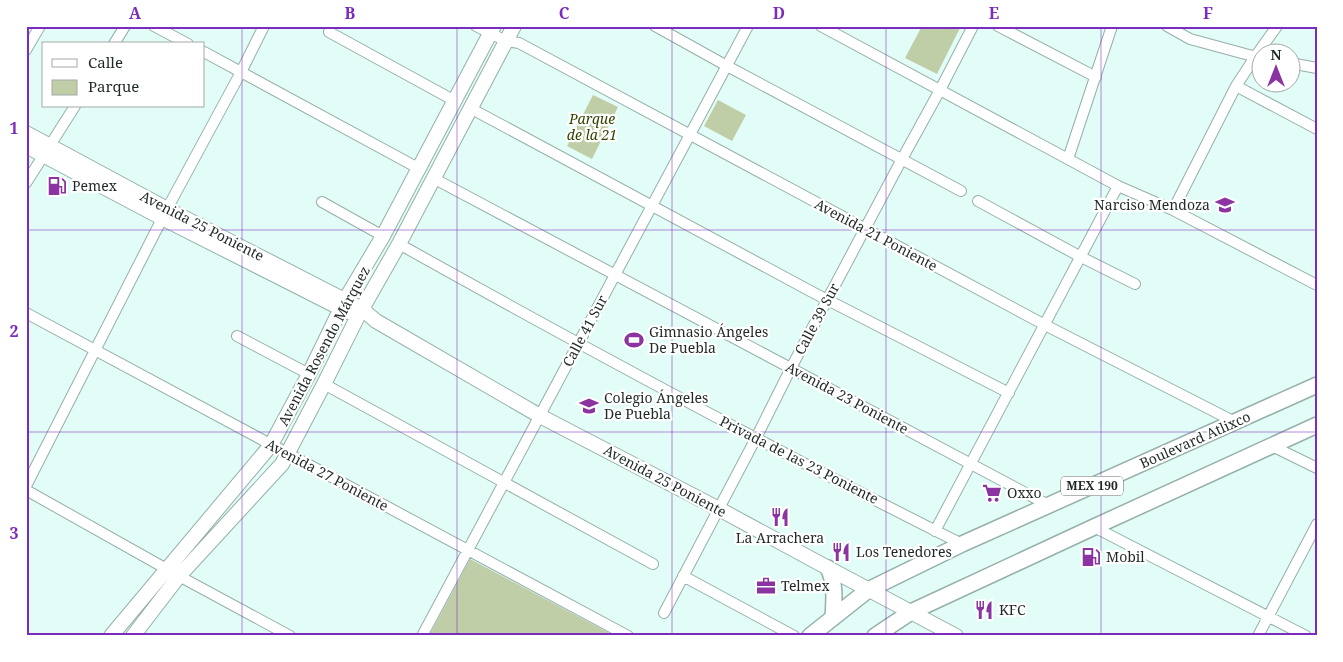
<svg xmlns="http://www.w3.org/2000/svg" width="1343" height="662" font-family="'Noto Serif',serif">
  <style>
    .green { fill: #bfcea6 }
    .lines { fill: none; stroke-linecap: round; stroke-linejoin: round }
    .street-casing { stroke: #95afa9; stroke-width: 12 }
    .secondary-casing { stroke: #95afa9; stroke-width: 16 }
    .primary-casing { stroke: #95afa9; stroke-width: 18 }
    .street { stroke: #fff; stroke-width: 10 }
    .secondary { stroke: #fff; stroke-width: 14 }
    .primary { stroke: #fff; stroke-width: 15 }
    .grid { fill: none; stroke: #7b2cbf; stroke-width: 1; stroke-opacity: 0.55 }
    .labels { text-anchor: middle; stroke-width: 4.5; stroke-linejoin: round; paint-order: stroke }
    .shield { fill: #fff; stroke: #626968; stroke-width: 1 }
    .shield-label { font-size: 12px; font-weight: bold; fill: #1f2927 }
    .park-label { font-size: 14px; font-style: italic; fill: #324201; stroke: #fff }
    .poi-label { font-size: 14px; fill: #1f2927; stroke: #fff; text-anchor: start }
    .street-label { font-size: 14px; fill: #1f2927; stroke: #fff }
    .neatline { fill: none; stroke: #7b2cbf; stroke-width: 2 }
    .grid-label { font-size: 16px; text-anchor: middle; font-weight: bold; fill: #7b2cbf }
  </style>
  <rect width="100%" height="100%" fill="#e2fdf7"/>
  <path class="green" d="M922,26H961L937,74L905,58Z
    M593,95L618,107L592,159L567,146Z
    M718,100L746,115L732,141L704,126Z
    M470,559L615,636H429Z"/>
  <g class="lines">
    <g class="street-casing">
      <path id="street" d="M154,26L188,44
        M476,26L506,41L519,43L1045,325L1235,422
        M655,26L727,66L961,191
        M821,26L1118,186L1173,210L1317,285
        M998,26L1096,77
        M1167,26L1190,39L1260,58
        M329,32L455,101
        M114,44L125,26
        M26,50L40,26
        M204,52L418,168
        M1290,63L1317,68
        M1236,86L1317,129
        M470,108L814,293L1009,393
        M1068,159L1112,26
        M433,178L1050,506
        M26,183L75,106
        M978,201L1081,257L1135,284
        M322,202L383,236
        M1173,210L1236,86L1255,57L1277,26
        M399,244C585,348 772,449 962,544
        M26,313L628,636
        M237,336L309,374
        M324,384L653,564
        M1272,446L1317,468
        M26,486L167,209L241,72L264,26
        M26,490L179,576L290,636
        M1094,527L1306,636
        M935,531L1118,186
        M683,576L794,636
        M664,613L756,438L791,368L902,159L940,90L973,26
        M422,636L748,26
        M1258,636L1317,524"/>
    </g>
    <g class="secondary-casing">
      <path id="secondary" d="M26,133L167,209L362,309L376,321L540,416L719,509L828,568L956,636
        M26,146L162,218L348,312
        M111,636L271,445L309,374L345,300L383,236L494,26
        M133,636L179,576L282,464L324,384L358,316L399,244L514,26"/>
    </g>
    <g class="primary-casing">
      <path id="primary" d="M828,568C836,584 834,600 833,618
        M810,636L868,590L962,544L1317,385
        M875,636L911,612L1094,527L1317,425"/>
    </g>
    <use href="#street" class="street"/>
    <use href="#secondary" class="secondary"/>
    <use href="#primary" class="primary"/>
  </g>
  <path class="grid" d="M242,26V636M457,26V636M672,26V636M886,26V636M1101,26V636M26,230H1317M26,432H1317"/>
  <defs>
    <g id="fuel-bare" transform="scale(1.5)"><path d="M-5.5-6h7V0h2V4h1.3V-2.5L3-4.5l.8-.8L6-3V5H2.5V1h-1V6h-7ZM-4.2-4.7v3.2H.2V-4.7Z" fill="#8b34a1" stroke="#fff" stroke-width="2.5" paint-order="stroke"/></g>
    <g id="school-bare" transform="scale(1.5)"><path d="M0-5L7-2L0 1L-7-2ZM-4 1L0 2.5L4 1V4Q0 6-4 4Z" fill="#8b34a1" stroke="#fff" stroke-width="2.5" paint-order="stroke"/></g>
    <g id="stadium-bare" transform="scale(1.5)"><path d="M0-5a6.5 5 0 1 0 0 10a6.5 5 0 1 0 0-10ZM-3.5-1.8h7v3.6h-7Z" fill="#8b34a1" stroke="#fff" stroke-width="2.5" paint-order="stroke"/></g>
    <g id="supermarket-bare" transform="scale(1.5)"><path d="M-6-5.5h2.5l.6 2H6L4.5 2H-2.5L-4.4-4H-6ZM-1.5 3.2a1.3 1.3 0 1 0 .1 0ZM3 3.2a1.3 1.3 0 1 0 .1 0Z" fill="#8b34a1" stroke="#fff" stroke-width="2.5" paint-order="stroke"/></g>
    <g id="restaurant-bare" transform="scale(1.5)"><path d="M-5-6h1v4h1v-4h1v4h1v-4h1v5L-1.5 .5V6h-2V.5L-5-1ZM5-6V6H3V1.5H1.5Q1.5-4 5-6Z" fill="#8b34a1" stroke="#fff" stroke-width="2.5" paint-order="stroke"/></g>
    <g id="office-bare" transform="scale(1.5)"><path d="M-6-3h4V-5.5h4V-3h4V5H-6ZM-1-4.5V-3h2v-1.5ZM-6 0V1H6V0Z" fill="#8b34a1" stroke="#fff" stroke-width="2.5" paint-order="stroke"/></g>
  </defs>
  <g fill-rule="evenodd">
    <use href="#fuel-bare" x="57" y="186"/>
    <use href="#school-bare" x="1225" y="205"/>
    <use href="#stadium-bare" x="634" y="340"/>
    <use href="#school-bare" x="589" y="406"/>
    <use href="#supermarket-bare" x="992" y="493"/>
    <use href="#restaurant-bare" x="780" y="517"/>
    <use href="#restaurant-bare" x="841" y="552"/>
    <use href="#fuel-bare" x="1091" y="557"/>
    <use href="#office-bare" x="766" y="586"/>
    <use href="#restaurant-bare" x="984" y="610"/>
  </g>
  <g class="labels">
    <rect class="shield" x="1061" y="476.5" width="62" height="19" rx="4"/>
    <g class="shield-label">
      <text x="1092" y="490">MEX 190</text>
    </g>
    <g class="park-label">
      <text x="592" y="124">Parque<tspan x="592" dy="16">de la 21</tspan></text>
    </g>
    <g class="poi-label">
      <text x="72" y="191">Pemex</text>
      <text x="1210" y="210" text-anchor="end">Narciso Mendoza</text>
      <text x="649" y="337">Gimnasio Ángeles<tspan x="649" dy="16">De Puebla</tspan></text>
      <text x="604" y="403">Colegio Ángeles<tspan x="604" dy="16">De Puebla</tspan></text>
      <text x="1007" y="498">Oxxo</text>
      <text x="780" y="543" text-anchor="middle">La Arrachera</text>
      <text x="856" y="557">Los Tenedores</text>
      <text x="1106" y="562">Mobil</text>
      <text x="781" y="591">Telmex</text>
      <text x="999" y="615">KFC</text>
    </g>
    <g class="street-label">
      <text transform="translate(202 226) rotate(27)" y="5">Avenida 25 Poniente</text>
      <text transform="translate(876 235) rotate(28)" y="5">Avenida 21 Poniente</text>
      <text transform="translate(817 319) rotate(-62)" y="5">Calle 39 Sur</text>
      <text transform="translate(585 331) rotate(-62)" y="5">Calle 41 Sur</text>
      <text transform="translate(324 346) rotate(-62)" y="5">Avenida Rosendo Márquez</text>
      <text transform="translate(847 398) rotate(28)" y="5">Avenida 23 Poniente</text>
      <text transform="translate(1195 440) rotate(-24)" y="5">Boulevard Atlixco</text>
      <text transform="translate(799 460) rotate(27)" y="5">Privada de las 23 Poniente</text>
      <text transform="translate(327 475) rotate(28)" y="5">Avenida 27 Poniente</text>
      <text transform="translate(665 481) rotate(28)" y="5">Avenida 25 Poniente</text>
    </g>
  </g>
  <rect width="1343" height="662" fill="none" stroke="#ffffff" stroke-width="55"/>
  <rect x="42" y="42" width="162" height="65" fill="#ffffff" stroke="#a5a9a9"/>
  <rect x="52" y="59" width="25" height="8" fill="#ffffff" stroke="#a5a9a9"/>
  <text x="88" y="68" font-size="15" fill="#1f2927">Calle</text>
  <rect x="52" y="80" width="25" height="15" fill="#bfcea6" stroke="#a5a9a9"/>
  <text x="88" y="92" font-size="15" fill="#1f2927">Parque</text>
  <g transform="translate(1276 68)"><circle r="24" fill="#ffffff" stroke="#a5a9a9"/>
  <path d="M0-4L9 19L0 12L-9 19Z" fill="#8b34a1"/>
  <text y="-8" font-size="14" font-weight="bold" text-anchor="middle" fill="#1f2927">N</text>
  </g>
  <rect x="28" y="28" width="1288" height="606" class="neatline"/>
  <g class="grid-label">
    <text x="135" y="19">A</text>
    <text x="350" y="19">B</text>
    <text x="564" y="19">C</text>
    <text x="779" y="19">D</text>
    <text x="994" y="19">E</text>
    <text x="1208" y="19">F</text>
    <text x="14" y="134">1</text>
    <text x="14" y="337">2</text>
    <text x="14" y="539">3</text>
  </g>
</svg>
